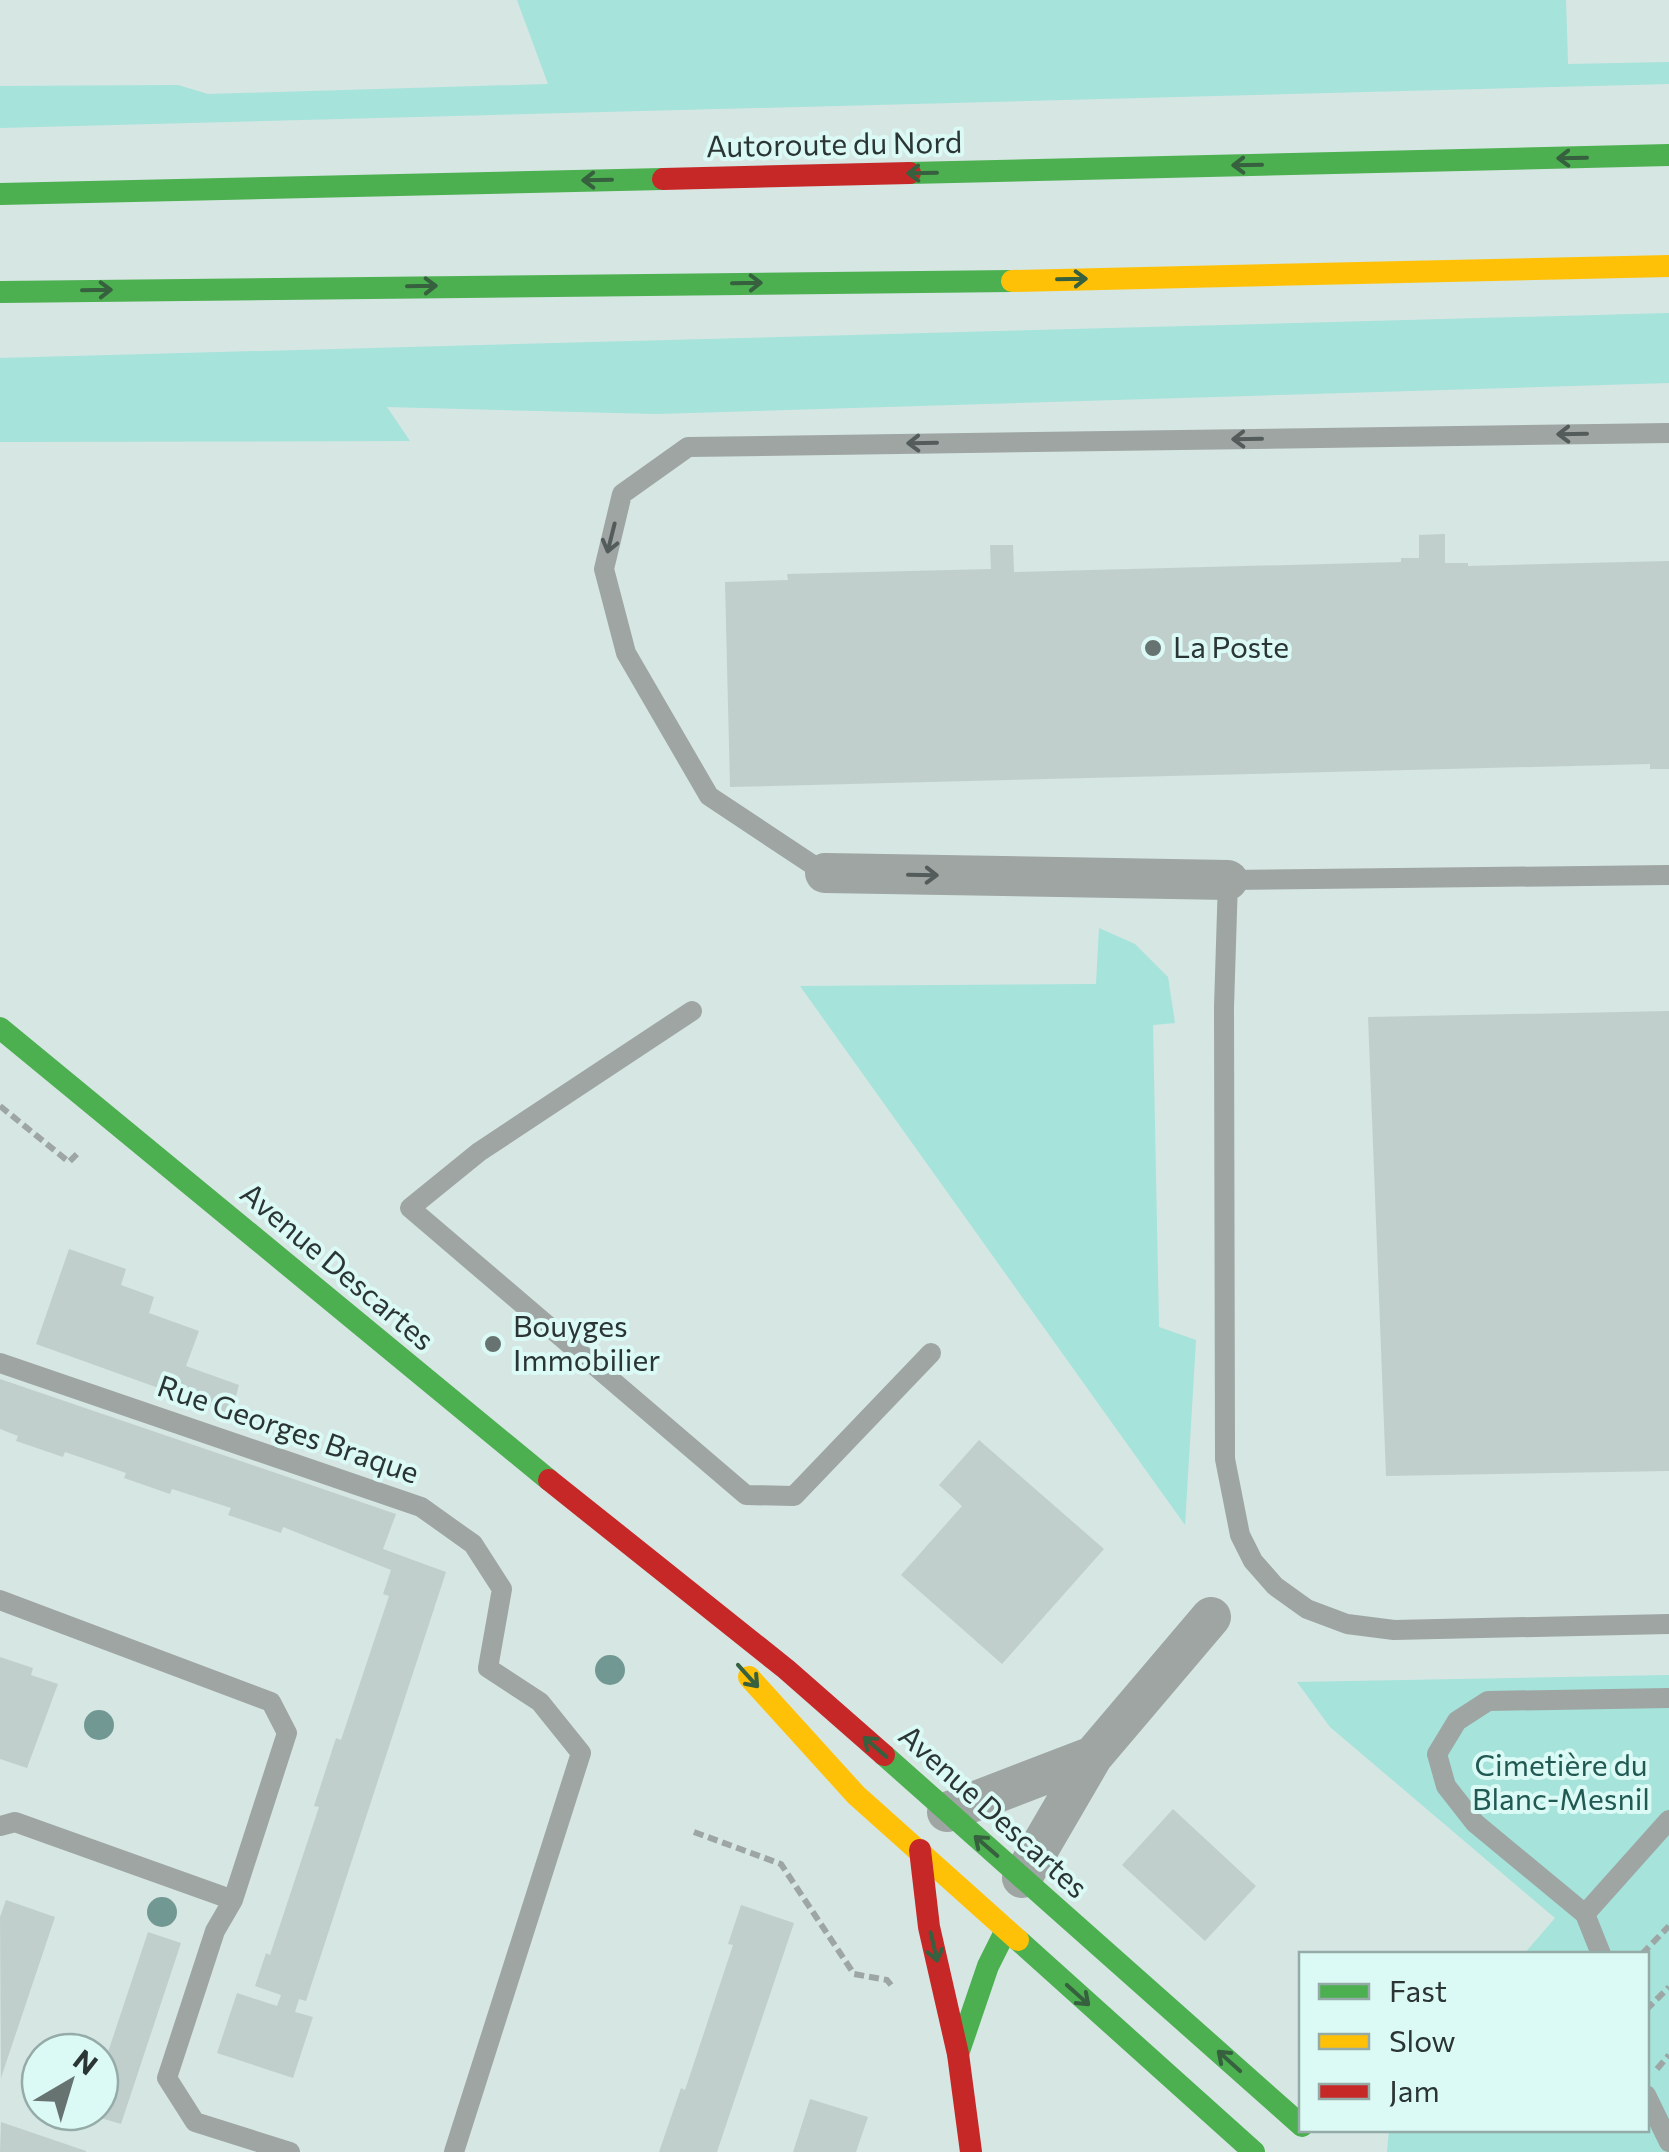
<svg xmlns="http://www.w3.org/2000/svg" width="1669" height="2152" font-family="Commissioner,sans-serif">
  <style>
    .green { fill: #a5e3db }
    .building { fill: #c1cfcc }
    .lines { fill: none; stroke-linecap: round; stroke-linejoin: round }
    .path { stroke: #9ea6a5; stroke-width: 6; stroke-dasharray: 10 5; stroke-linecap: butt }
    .lane { stroke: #9ea5a3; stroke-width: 20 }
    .street { stroke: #9ea5a3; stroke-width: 40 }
    .fast { stroke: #4caf50; stroke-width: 22 }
    .slow { stroke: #ffc107; stroke-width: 22 }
    .jam { stroke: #c62828; stroke-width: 22 }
    .tree { fill: #729894 }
    .oneway { stroke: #36603e }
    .oneway2 { stroke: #535c5b }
    .poi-dot { fill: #667371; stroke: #dcfaf5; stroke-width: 4 }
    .labels { text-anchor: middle; stroke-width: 8; stroke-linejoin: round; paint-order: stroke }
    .street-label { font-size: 30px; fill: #2a3534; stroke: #dcfaf5 }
    .poi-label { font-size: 30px; fill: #2a3534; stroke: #dcfaf5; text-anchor: start }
    .park-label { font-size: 30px; fill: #215953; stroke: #dcfaf5 }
  </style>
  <rect width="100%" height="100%" fill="#d5e6e3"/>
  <path class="green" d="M517,0H1566L1568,64L1669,62V84L0,128V86L178,85L208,94L548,84Z
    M1669,313V383L656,414L387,407L410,441L0,442V358Z
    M1099,928L1135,944L1168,977L1175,1023L1153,1025L1159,1327L1196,1340L1185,1525L800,986L1096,984Z
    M1669,1675V2152H1387L1389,2130H1646V1954H1524L1555,1918L1330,1727L1297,1682Z"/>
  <path class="building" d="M1445,534V563H1468V566L1669,561V769H1650V764L730,787L725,582L788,580L787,574L991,569L990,545H1013L1014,572L1401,562V558H1419V535Z
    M1669,1011V1471L1386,1476L1368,1017Z
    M69,1249L126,1269L121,1285L154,1297L149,1313L199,1331L186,1366L239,1385L231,1414L36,1344Z
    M0,1379L396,1514L383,1549L446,1572L306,2001L299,1999L295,2012L313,2017L293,2078L217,2053L237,1993L277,2006L281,1995L255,1986L266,1953L270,1955L319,1807L314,1806L336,1738L341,1740L389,1596L383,1594L391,1570L283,1527L281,1533L228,1515L231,1508L172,1489L170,1494L124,1478L126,1473L65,1452L63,1457L16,1441L18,1436L0,1429Z
    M979,1440L1104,1549L1002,1664L901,1575L962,1506L939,1485Z
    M0,1657L33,1668L31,1675L58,1684L27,1768L0,1759Z
    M1173,1809L1256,1886L1205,1941L1122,1865Z
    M6,1900L55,1917L1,2078L0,1917Z
    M741,1905L794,1923L717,2152H659L681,2088L685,2090L733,1945L728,1944Z
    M148,1932L181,1943L121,2124L84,2113L100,2112V2076Z
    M810,2099L868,2117L856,2152H793Z
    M1,2122L86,2151V2152H0Z"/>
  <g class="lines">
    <path class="path" d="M0,1106L69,1162L79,1152
      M694,1832L781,1864L854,1974L887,1980L891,1985
      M1642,1954L1669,1926
      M1646,2010L1669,1987
      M1657,2069L1669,2055"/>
    <path class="lane" d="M825,873L709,796L626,653L604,569L622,494L688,447L1669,433
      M1669,875L1228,880L1224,1007L1225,1459L1240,1535L1253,1561L1275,1586L1307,1609L1347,1624L1394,1630L1669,1624
      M692,1011L479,1152L410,1208L746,1495L794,1496L931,1353
      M0,1363L421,1507L473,1544L502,1589L488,1668L540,1702L581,1753L454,2152
      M0,1600L271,1702L287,1733L233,1900
      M0,1826L15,1822L233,1900L215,1931L167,2078L195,2122L290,2152
      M1585,1914L1669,1820
      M1601,1954L1585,1914L1475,1823L1446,1786L1437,1754L1457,1721L1488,1701L1669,1698
      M1646,2095L1669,2142"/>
    <path class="street" d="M825,873L1228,880
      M947,1812L1093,1756
      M1022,1878L1093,1756L1211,1617"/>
    <path class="fast" d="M910,173L1669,155
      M0,194L663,179
      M0,292L1012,281
      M0,1028L549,1480
      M884,1755L1302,2126
      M1018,1940L1254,2152
      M958,2054L988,1966L1006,1930"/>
    <path class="slow" d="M1012,281L1669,266
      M749,1677L856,1795L1018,1940"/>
    <path class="jam" d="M663,179L910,173
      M549,1480L786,1669L884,1755
      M920,1850L929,1927L958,2054L971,2152"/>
  </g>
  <g class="tree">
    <circle cx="610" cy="1670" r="15"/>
    <circle cx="99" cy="1725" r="15"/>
    <circle cx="162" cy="1912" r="15"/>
  </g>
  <defs><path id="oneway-shaft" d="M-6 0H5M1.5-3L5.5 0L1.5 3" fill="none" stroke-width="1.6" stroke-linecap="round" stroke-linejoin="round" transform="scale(2.5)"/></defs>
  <g class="oneway">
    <use href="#oneway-shaft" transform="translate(1572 158) rotate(179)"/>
    <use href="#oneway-shaft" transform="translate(1247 165) rotate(179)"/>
    <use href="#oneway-shaft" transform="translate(922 173) rotate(179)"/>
    <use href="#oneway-shaft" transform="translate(597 180) rotate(179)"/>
    <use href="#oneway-shaft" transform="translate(1072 279) rotate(-1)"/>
    <use href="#oneway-shaft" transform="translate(747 283) rotate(-1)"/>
    <use href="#oneway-shaft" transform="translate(422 286) rotate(-1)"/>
    <use href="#oneway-shaft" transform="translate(97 290) rotate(-1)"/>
    <use href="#oneway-shaft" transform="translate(748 1676) rotate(48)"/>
    <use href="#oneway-shaft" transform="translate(875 1747) rotate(-139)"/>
    <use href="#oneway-shaft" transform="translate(986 1846) rotate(-139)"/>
    <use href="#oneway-shaft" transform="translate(934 1947) rotate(77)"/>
    <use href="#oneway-shaft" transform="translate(1078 1995) rotate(42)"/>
    <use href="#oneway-shaft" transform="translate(1229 2061) rotate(-138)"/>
  </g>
  <g class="oneway2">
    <use href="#oneway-shaft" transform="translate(1572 434) rotate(179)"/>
    <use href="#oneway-shaft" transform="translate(1247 439) rotate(179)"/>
    <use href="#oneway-shaft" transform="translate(922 443) rotate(179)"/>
    <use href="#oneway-shaft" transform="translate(611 538) rotate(104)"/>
    <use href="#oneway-shaft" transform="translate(923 875) rotate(1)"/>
  </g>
  <g class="poi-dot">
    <circle cx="1153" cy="648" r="10"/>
    <circle cx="493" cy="1344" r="10"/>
  </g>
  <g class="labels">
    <g class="street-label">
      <text transform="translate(834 145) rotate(-1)" y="10">Autoroute du Nord</text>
      <text transform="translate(337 1267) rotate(40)" y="10">Avenue Descartes</text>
      <text transform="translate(288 1430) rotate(19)" y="10">Rue Georges Braque</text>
      <text transform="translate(993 1812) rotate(42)" y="10">Avenue Descartes</text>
    </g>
    <g class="poi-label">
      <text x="1173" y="658">La Poste</text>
      <text x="513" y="1337">Bouyges<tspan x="513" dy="34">Immobilier</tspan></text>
    </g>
    <g class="park-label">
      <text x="1561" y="1776">Cimetière du<tspan x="1561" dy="34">Blanc-Mesnil</tspan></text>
    </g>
  </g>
  <rect x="1299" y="1952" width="350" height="180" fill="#dcfaf5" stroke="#95aba8" stroke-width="2.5"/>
  <rect x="1319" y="1984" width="50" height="15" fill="#4caf50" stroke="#95aba8" stroke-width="2.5"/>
  <text x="1389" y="2002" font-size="30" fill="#2a3534">Fast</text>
  <rect x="1319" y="2034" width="50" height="15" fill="#ffc107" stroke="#95aba8" stroke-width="2.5"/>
  <text x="1389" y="2052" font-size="30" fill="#2a3534">Slow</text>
  <rect x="1319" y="2084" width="50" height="15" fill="#c62828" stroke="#95aba8" stroke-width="2.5"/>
  <text x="1389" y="2102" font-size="30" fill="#2a3534">Jam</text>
  <g transform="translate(70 2082) rotate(38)"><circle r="48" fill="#dcfaf5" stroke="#95aba8" stroke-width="2.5"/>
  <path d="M0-8L18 38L0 25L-18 38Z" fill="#667371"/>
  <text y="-15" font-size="28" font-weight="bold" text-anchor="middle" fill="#2a3534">N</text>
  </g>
</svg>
